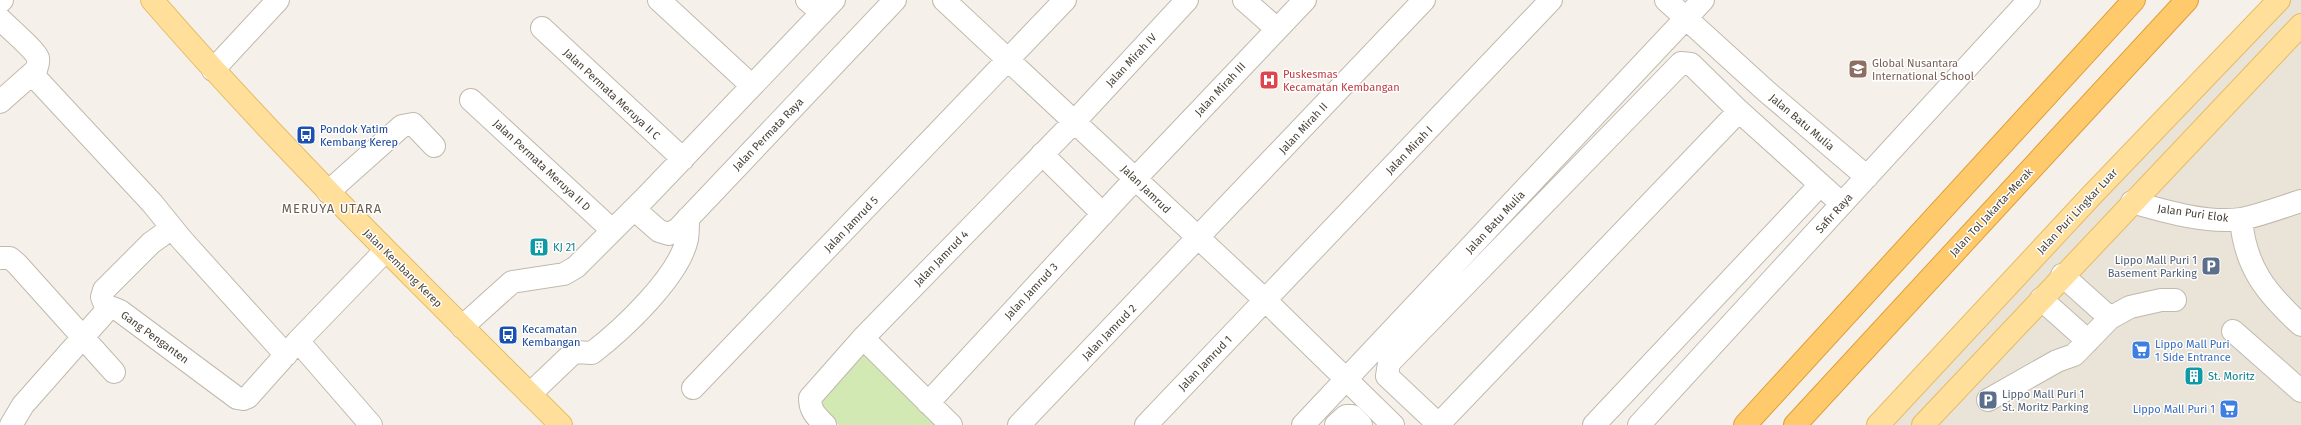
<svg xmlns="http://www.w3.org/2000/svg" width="2301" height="425" font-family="'Fira Sans',sans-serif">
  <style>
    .residential { fill: #e9e3d8 }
    .green { fill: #d2e9b3 }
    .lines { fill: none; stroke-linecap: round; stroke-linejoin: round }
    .minor-casing { stroke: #c1b9ac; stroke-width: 24 }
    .major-casing { stroke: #e5bc67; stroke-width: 24 }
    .highway-casing { stroke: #df9e39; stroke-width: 24 }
    .minor { stroke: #fff; stroke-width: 22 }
    .major { stroke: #ffdf99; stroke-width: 22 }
    .highway { stroke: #ffca6b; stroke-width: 22 }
    .labels { text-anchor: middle; stroke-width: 3; stroke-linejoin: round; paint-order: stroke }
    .street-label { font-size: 11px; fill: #494238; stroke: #fff }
    .education-label { font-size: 11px; fill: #785e54; stroke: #fff; text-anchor: start }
    .health-label { font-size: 11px; fill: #be3a42; stroke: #fff; text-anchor: start }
    .transit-label { font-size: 11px; fill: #164399; stroke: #fff; text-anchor: start }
    .culture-label { font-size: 11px; fill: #0d838f; stroke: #fff; text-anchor: start }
    .service-label { font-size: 11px; fill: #4e5e75; stroke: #fff; text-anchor: end }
    .shop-label { font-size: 11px; fill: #366cbe; stroke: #fff; text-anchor: start }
    .quarter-label { font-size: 13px; letter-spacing: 1px; fill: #6c5f4f; stroke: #fff }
  </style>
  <rect width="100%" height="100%" fill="#f5f1ea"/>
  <path class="residential" d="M2279,0H2301V425H1879Z"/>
  <path class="green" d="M862,353L941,425H839L816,403Z"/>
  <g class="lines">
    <g class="minor-casing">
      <path id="minor" d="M659,0L751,85
        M807,0L822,13
        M944,0L1265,300L1393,425
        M1244,0L1277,29
        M1666,0L1766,91L1867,177
        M0,2L2,0
        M0,19C8,27 35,50 38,58C39,62 37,67 36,70L0,102
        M542,28L683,159
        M213,70L278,0
        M32,74L152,203L182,240L286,355
        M471,100L612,230
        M1042,154L1103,214
        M328,192L402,126L413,124L434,146
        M2132,202C2164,211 2208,224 2241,219C2261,215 2282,207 2301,201
        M634,209L659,231L669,234L678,229L895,0
        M2241,219C2245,267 2266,293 2301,325
        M0,258H10L17,264L114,372
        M2062,275L2110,318
        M2041,299L2088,341
        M107,310L102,297L104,290L151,243L172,228
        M462,327L512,282L564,274L576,267L647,196L834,0
        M2233,331L2301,391
        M863,338L951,425
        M298,341L371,425
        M693,388L1065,0
        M530,394L574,352L592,353C622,330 679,277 687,239C688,233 688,225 688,218
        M1988,400L2057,361L2074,355L2110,318L2130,307L2161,300H2175
        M928,403L1135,179L1305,0
        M11,425L23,405L107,310L113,308L120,311L237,398L243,399L248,397L298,341L385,251
        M825,425C816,416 810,411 810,398L863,338L1075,121L1187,0
        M1019,425L1424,0
        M1146,425L1551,0
        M1303,425L1703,0
        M1336,425L1346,416H1352L1361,425
        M1438,425L1739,111
        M1439,425L1387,376L1389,363L1681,63L1691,64L1739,111L1842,204
        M1594,425L1820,185
        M1639,425L2029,0"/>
    </g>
    <g class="major-casing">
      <path id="major" d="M152,0C281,149 422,286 561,425
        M1878,425L2091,196L2279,0
        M1923,425L2301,25"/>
    </g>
    <g class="highway-casing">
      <path id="highway" d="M1745,425L2134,0
        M1795,425L2187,0"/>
    </g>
    <use href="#minor" class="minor"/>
    <use href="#major" class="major"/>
    <use href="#highway" class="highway"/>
  </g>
  <defs>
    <g id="school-square" transform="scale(1)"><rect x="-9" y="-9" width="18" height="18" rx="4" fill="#8d6e63" stroke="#fff"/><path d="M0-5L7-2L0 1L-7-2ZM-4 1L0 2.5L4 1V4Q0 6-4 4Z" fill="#fff"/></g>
    <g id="hospital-square" transform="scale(1)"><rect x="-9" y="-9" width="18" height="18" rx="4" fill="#e0444e" stroke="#fff"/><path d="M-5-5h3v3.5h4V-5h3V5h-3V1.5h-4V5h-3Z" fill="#fff"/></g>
    <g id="bus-square" transform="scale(1)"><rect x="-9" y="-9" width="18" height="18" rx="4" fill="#1a4fb4" stroke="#fff"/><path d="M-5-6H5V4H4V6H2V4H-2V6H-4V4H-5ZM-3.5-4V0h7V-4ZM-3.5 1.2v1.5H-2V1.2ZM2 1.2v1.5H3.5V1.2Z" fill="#fff"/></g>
    <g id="building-square" transform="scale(1)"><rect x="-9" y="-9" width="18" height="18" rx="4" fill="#0f9aa8" stroke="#fff"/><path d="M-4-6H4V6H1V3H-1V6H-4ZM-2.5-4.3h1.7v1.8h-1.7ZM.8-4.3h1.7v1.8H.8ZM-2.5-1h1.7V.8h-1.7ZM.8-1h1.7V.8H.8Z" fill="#fff"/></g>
    <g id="parking-square" transform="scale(1)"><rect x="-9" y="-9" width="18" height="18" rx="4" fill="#5c6f8a" stroke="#fff"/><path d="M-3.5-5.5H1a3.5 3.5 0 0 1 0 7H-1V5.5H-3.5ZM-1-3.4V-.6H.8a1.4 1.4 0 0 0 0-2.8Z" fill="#fff"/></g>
    <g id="supermarket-square" transform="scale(1)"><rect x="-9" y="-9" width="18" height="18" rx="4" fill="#3f7fe0" stroke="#fff"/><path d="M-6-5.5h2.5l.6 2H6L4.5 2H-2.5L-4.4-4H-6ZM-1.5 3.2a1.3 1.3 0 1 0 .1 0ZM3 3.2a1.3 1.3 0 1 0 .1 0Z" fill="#fff"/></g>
  </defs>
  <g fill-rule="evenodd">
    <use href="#school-square" x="1858" y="69"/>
    <use href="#hospital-square" x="1269" y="80"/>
    <use href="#bus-square" x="306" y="135"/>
    <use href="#building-square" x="539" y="247"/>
    <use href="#parking-square" x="2211" y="266"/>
    <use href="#bus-square" x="508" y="335"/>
    <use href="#supermarket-square" x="2141" y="350"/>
    <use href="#building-square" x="2194" y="376"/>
    <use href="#parking-square" x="1988" y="400"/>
    <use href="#supermarket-square" x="2229" y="409"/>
  </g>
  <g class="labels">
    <g class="street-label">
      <text transform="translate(1131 60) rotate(-47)" y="4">Jalan Mirah IV</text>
      <text transform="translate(1220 89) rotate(-47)" y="4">Jalan Mirah III</text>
      <text transform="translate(612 94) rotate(43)" y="4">Jalan Permata Meruya II C</text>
      <text transform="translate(1802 122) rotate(40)" y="4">Jalan Batu Mulia</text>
      <text transform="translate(1303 128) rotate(-47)" y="4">Jalan Mirah II</text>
      <text transform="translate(768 134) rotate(-46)" y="4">Jalan Permata Raya</text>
      <text transform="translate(1409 150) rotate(-46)" y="4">Jalan Mirah I</text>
      <text transform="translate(542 165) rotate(43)" y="4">Jalan Permata Meruya II D</text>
      <text transform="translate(1146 189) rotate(44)" y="4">Jalan Jamrud</text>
      <text transform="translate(2077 211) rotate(-47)" y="4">Jalan Puri Lingkar Luar</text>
      <text transform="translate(1991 212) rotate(-47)" y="4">Jalan Tol Jakarta–Merak</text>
      <text transform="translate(1834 213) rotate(-48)" y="4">Safir Raya</text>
      <text transform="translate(2193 213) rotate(8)" y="4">Jalan Puri Elok</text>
      <text transform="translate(1495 222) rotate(-47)" y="4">Jalan Batu Mulia</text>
      <text transform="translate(851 224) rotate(-46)" y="4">Jalan Jamrud 5</text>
      <text transform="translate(941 258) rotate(-46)" y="4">Jalan Jamrud 4</text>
      <text transform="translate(403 268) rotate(45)" y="4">Jalan Kembang Kerep</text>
      <text transform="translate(1031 291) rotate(-47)" y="4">Jalan Jamrud 3</text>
      <text transform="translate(1109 332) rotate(-46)" y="4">Jalan Jamrud 2</text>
      <text transform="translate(155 337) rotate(36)" y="4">Gang Penganten</text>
      <text transform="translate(1205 363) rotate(-46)" y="4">Jalan Jamrud 1</text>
    </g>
    <g class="education-label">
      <text x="1872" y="67">Global Nusantara<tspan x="1872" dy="13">International School</tspan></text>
    </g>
    <g class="health-label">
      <text x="1283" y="78">Puskesmas<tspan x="1283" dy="13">Kecamatan Kembangan</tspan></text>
    </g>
    <g class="transit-label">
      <text x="320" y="133">Pondok Yatim<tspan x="320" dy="13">Kembang Kerep</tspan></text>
      <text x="522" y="333">Kecamatan<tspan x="522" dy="13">Kembangan</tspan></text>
    </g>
    <g class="culture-label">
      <text x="553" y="251">KJ 21</text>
      <text x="2208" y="380">St. Moritz</text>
    </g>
    <g class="service-label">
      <text x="2197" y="264">Lippo Mall Puri 1<tspan x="2197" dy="13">Basement Parking</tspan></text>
      <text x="2002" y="398" text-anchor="start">Lippo Mall Puri 1<tspan x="2002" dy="13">St. Moritz Parking</tspan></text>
    </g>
    <g class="shop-label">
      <text x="2155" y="348">Lippo Mall Puri<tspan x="2155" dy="13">1 Side Entrance</tspan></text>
      <text x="2215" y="413" text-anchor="end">Lippo Mall Puri 1</text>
    </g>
    <g class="quarter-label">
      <text x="332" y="213">MERUYA UTARA</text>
    </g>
  </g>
</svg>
